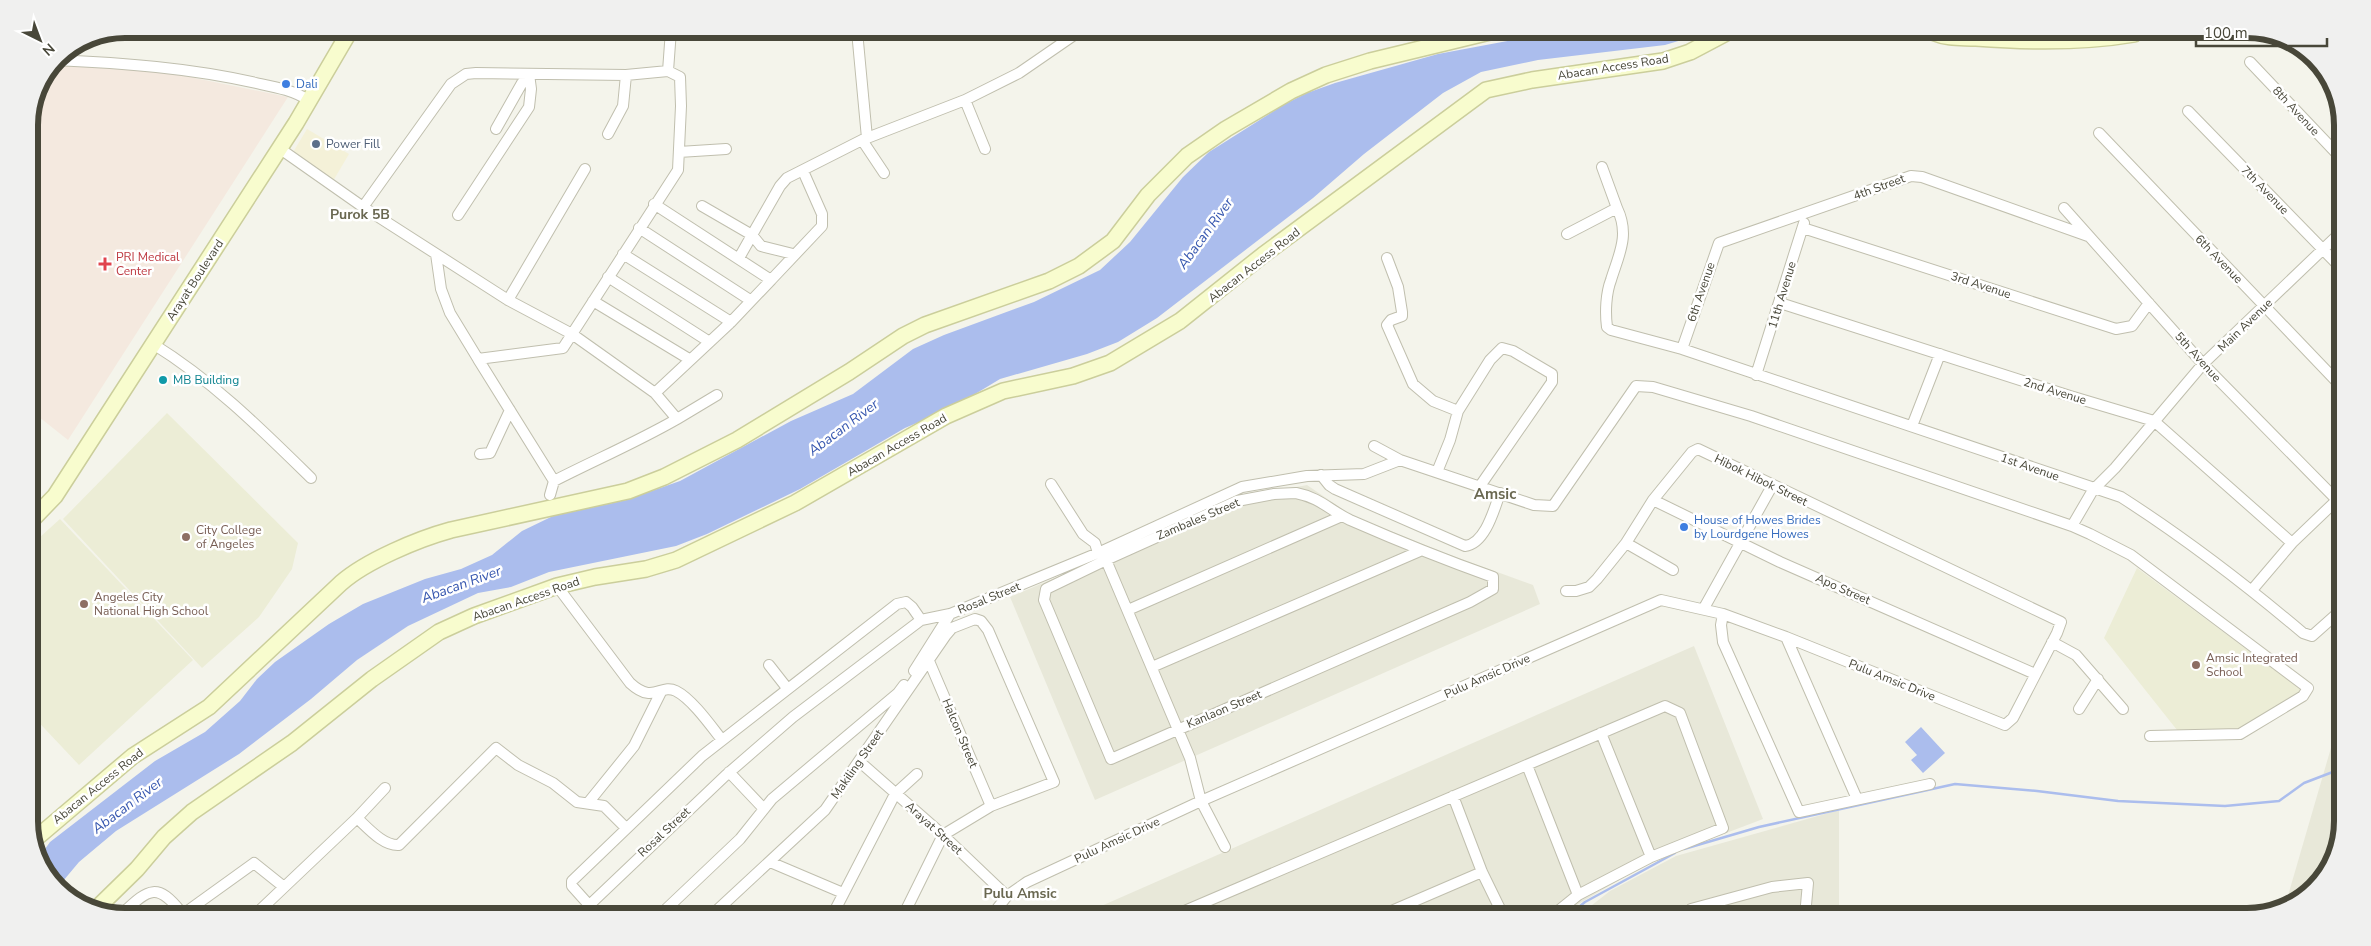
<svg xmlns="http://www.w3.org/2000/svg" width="2371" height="946" font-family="'Nunito Sans',sans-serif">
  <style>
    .residential { fill: #e8e8d9 }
    .commercial { fill: #f4f1d8 }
    .education { fill: #ecedd6 }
    .medical { fill: #f4e9df }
    .water { fill: #abbded }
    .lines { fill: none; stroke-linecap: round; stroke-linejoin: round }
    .stream { stroke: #abbded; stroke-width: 2.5 }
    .street-casing { stroke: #c0bfae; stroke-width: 12 }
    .secondary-casing { stroke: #cbce9b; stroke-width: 18 }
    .street { stroke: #fff; stroke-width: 10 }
    .secondary { stroke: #f8fcce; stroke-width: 15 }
    .shop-dot { fill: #3f7fe0; stroke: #fff; stroke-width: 2 }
    .service-dot { fill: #5c6f8a; stroke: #fff; stroke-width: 2 }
    .health-dot { fill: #e0444e; stroke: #fff; stroke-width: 2 }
    .culture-dot { fill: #0f9aa8; stroke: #fff; stroke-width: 2 }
    .education-dot { fill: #8d6e63; stroke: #fff; stroke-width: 2 }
    .labels { text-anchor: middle; stroke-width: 5; stroke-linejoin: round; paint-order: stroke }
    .street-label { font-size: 12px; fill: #484739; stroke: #fff }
    .shop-label { font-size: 12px; fill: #366cbe; stroke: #fff; text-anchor: start }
    .service-label { font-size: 12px; fill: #4e5e75; stroke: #fff; text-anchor: start }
    .health-label { font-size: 12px; fill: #be3a42; stroke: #fff; text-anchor: start }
    .culture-label { font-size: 12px; fill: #0d838f; stroke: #fff; text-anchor: start }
    .education-label { font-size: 12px; fill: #785e54; stroke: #fff; text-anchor: start }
    .neighbourhood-label { font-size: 14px; font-weight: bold; fill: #6a6851; stroke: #fff }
    .water-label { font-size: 14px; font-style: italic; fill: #3757af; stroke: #fff }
    .quarter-label { font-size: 15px; font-weight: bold; fill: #6a6851; stroke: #fff }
    .rim { fill: none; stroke: #484739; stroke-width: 6 }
  </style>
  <rect width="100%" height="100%" fill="#f4f4eb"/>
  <path class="residential" d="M1307,485L1351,515L1445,553L1533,585L1540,604L1095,800L1010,597L1245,497Z
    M1694,646L1763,819L1650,862L1558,916L1083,914Z
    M2335,734L2338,735L2337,852L2300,901L2285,906Z
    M1839,810V916H1578L1610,891L1676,856Z"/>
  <path class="commercial" d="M307,129L349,154L333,181L292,154Z"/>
  <path class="education" d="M167,413L298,543L292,569L259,617L202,668L63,519Z
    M60,519L193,660L79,765L29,712V547Z
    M2137,568L2303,691L2235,732L2177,730L2104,638Z"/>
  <path class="medical" d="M53,65L165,72L288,97L68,440L29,409V119Z"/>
  <path class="water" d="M1556,32L1705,33L1665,45L1538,60L1481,72L1443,93L1364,154L1313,198L1157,318L1118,342L1087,354L1000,379L952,408L905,428L800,489L707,534L676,546L549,572L511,587L478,593L408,626L357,660L311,699L239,754L116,831L79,862L58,887L49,880L40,856L50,842L155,761L205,732L240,701L257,679L275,662L329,624L363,604L425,579L461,569L492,555L522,531L553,516L626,500L680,481L791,421L853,394L913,349L944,335L1034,302L1100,270L1130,242L1183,177L1209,152L1285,104L1307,93L1335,83L1438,54Z
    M1921,727L1945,753L1923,773L1911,760L1917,755L1905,742Z"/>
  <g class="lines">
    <path class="stream" d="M1684,849L1759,827L1955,784L2037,791L2118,801L2225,806L2279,801L2304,783L2338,770
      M1568,916L1585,902L1675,853"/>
    <g class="street-casing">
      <path id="street" d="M857,31L867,138
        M55,60C122,63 191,68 256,83C275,87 293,90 310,101
        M2250,62L2342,159
        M668,71L671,30
        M965,100L985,149
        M2188,111L2341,268
        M496,129L522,83L529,78
        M2099,133L2340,385
        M608,134L623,106L626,75
        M862,140L884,173
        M279,148L363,207L508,300L572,334L655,393L677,419L717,395
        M679,152L726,149
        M1602,167L1617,208
        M654,204L771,280L731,322L655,393
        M702,206L752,235L780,186L787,178L862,140L965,100L1019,73L1080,31
        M363,207L451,84L466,74L476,73L626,75L668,71L680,77L681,106L678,170L563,348L478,359L450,313L441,289L436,254
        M2064,208L2203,364L2337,500
        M458,215L529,107L531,89L529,74
        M639,228L750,300
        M1803,228L2116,329L2132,326L2149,303
        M1567,234L1617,208C1630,235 1619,254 1611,280C1606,293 1605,312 1607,327L1611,330L1682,349L2121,497C2185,538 2245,584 2303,633L2312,636L2339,612
        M623,254L731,322
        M739,258L752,235L761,246L793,254
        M1387,258L1398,287L1402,312V316L1391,320L1387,325L1413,384L1433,401L1458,411
        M608,277L708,341
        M771,280L822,226V214L803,171
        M508,300L585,169
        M593,301L689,359
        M1780,303L2070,396L2154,421L2292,543
        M153,344C213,381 261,429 311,478
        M1682,349L1719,243L1911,176L1922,177L2088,236
        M478,359L554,481
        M1756,375L1804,223
        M1912,426L1940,354
        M1374,446L1400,460
        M480,454L490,453L510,410
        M1437,472L1450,440L1458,411L1490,360L1502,348L1513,351L1552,374V382L1480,486
        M1321,475L1329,485L1335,489L1465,546C1485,544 1494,510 1500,493
        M1051,484L1083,534L1095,543L1098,553
        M1296,493C1321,498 1329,510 1350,520C1398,541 1445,560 1493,577V589L1470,602L1111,759L1044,600L1046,589L1106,560L1237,501L1274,494Z
        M550,495L554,481C595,460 637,442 677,419
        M1653,500L1780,562L2035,674
        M2072,526L2093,490L2115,468L2203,364L2341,232
        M1626,543L1673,570
        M1106,560L1190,758L1201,801L1225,847
        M557,586L630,683C654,705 660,683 676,691C692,699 711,726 722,740
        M2252,590L2292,543L2339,498
        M1704,608L1772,486
        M1128,610L1342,516
        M1723,614L1721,625L1723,642L1799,812L1930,784
        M1786,637L1857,799
        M2052,642L2076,655L2123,709
        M929,661L991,806
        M769,665L787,688
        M1152,667L1420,551
        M914,671L950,614
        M2079,709L2098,679
        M1601,733L1651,857
        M860,762L943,835L1007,896
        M1527,765L1578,895
        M729,772L764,809
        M385,788L357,818C368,828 383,846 399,845L496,748L518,765L553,783L577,802L604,806L626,828
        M1453,796L1482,872L1503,915
        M588,803L634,746L661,692
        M770,862L843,893
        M589,905L572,886V881L702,756L897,604L906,602L912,607L921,620
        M1691,909L1772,887L1808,883L1805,916
        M124,912C149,888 158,883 181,912
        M186,912L254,863L284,887
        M258,912L357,818
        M581,913L725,776L793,717L921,620L950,614L1098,553L1242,487L1307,476L1364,474L1400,460L1534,505L1553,506L1636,386L1653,387L1751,416L2072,526L2090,534L2131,555L2308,688L2303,696L2240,734L2150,736
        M662,913L740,839L772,799L898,693L904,685
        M713,914L825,810L946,635L952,628L975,619L981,621L988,630L1054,782L991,806L943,835L904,914
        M833,914L895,794L917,774
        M993,914L1007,896L1027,882L1201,801L1661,600L1723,614L1786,637L2005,725L2013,718L2057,633L2061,622L1698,449L1692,452L1653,500L1626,543L1597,579L1589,587L1576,591H1566
        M1175,915L1665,706L1680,713L1723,828L1651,857L1578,895L1552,916
        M1382,915L1482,872"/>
    </g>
    <g class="secondary-casing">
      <path id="secondary" d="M1935,33C1949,39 1962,37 1976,38C2029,42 2082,43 2134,34
        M29,523L55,496L296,123L351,29
        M34,840L133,756L209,707L341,583C366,561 418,539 451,530L628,491L664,477L737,440L849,372L903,336L925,325L1049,281L1079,266L1113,241L1148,195L1187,156L1226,129L1291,91L1326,75L1370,61L1490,32
        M93,912L137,869L164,837L192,812L292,743L372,679L439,632L474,616L557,586L595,577L646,569L676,560L795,503L946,416L1003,391L1073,376L1110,363L1180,321L1263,255L1486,90L1532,80L1663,61L1690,52L1726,33"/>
    </g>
    <use href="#street" class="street"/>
    <use href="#secondary" class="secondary"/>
  </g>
  <g class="shop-dot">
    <circle cx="286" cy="84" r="5"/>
    <circle cx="1684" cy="527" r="5"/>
  </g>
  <circle class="service-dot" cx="316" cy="144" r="5"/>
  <path class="health-dot" d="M102.5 256.5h5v5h5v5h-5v5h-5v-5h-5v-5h5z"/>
  <circle class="culture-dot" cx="163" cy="380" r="5"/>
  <g class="education-dot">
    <circle cx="186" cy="537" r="5"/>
    <circle cx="84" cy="604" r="5"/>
    <circle cx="2196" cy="665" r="5"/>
  </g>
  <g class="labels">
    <g class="street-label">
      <text transform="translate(1613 67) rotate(-9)" y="4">Abacan Access Road</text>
      <text transform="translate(2296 111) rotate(47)" y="4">8th Avenue</text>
      <text transform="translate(1879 187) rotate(-20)" y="4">4th Street</text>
      <text transform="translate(2265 190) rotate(46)" y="4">7th Avenue</text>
      <text transform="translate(2219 259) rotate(46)" y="4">6th Avenue</text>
      <text transform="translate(1254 265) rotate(-38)" y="4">Abacan Access Road</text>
      <text transform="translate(195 280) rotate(-57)" y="4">Arayat Boulevard</text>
      <text transform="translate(1981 285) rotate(18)" y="4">3rd Avenue</text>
      <text transform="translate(1701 292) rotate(-71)" y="4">6th Avenue</text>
      <text transform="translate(1782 295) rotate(-73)" y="4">11th Avenue</text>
      <text transform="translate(2245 325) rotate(-44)" y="4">Main Avenue</text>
      <text transform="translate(2198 357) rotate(48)" y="4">5th Avenue</text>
      <text transform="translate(2055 391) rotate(17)" y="4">2nd Avenue</text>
      <text transform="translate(897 445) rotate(-30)" y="4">Abacan Access Road</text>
      <text transform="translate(2030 467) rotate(19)" y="4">1st Avenue</text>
      <text transform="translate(1761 480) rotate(26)" y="4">Hibok Hibok Street</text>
      <text transform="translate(1198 519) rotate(-23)" y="4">Zambales Street</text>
      <text transform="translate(1843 589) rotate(24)" y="4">Apo Street</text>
      <text transform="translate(989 598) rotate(-22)" y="4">Rosal Street</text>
      <text transform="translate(526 599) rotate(-19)" y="4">Abacan Access Road</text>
      <text transform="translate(1487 676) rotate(-24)" y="4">Pulu Amsic Drive</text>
      <text transform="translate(1892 680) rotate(22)" y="4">Pulu Amsic Drive</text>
      <text transform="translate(1224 709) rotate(-23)" y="4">Kanlaon Street</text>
      <text transform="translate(960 733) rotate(67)" y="4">Halcon Street</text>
      <text transform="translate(857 764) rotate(-55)" y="4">Makiling Street</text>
      <text transform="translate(98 786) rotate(-39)" y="4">Abacan Access Road</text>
      <text transform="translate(934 828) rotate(42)" y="4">Arayat Street</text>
      <text transform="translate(664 832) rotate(-43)" y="4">Rosal Street</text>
      <text transform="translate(1117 840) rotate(-25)" y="4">Pulu Amsic Drive</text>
    </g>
    <g class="shop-label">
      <text x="296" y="88">Dali</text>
      <text x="1694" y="524">House of Howes Brides<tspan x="1694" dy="14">by Lourdgene Howes</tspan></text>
    </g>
    <g class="service-label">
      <text x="326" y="148">Power Fill</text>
    </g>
    <g class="health-label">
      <text x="116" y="261">PRI Medical<tspan x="116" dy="14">Center</tspan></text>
    </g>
    <g class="culture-label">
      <text x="173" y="384">MB Building</text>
    </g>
    <g class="education-label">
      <text x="196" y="534">City College<tspan x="196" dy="14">of Angeles</tspan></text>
      <text x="94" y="601">Angeles City<tspan x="94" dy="14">National High School</tspan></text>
      <text x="2206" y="662">Amsic Integrated<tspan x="2206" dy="14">School</tspan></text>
    </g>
    <g class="neighbourhood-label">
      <text x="360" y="219">Purok 5B</text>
      <text x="1020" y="898">Pulu Amsic</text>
    </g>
    <g class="water-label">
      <text transform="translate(1205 233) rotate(-54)" y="5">Abacan River</text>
      <text transform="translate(843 427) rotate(-37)" y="5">Abacan River</text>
      <text transform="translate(461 584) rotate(-20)" y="5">Abacan River</text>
      <text transform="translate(127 805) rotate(-37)" y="5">Abacan River</text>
    </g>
    <g class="quarter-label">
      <text x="1495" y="499">Amsic</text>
    </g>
  </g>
  <path d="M0 0H2371V946H0ZM125 38H2247A87 87 0 0 1 2334 125V821A87 87 0 0 1 2247 908H125A87 87 0 0 1 38 821V125A87 87 0 0 1 125 38Z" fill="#f0f0ef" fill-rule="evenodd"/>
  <path class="rim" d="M125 38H2247A87 87 0 0 1 2334 125V821A87 87 0 0 1 2247 908H125A87 87 0 0 1 38 821V125A87 87 0 0 1 125 38Z"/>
  <g transform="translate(40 40) rotate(138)" stroke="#ffffff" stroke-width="4" paint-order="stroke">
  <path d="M0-4L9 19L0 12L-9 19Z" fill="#484739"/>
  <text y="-8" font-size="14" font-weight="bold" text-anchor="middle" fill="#484739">N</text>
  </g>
  <path d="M2196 38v8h131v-8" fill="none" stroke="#484739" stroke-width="2.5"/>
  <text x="2204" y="38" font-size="15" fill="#484739" stroke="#ffffff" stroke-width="4" paint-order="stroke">100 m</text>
</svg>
